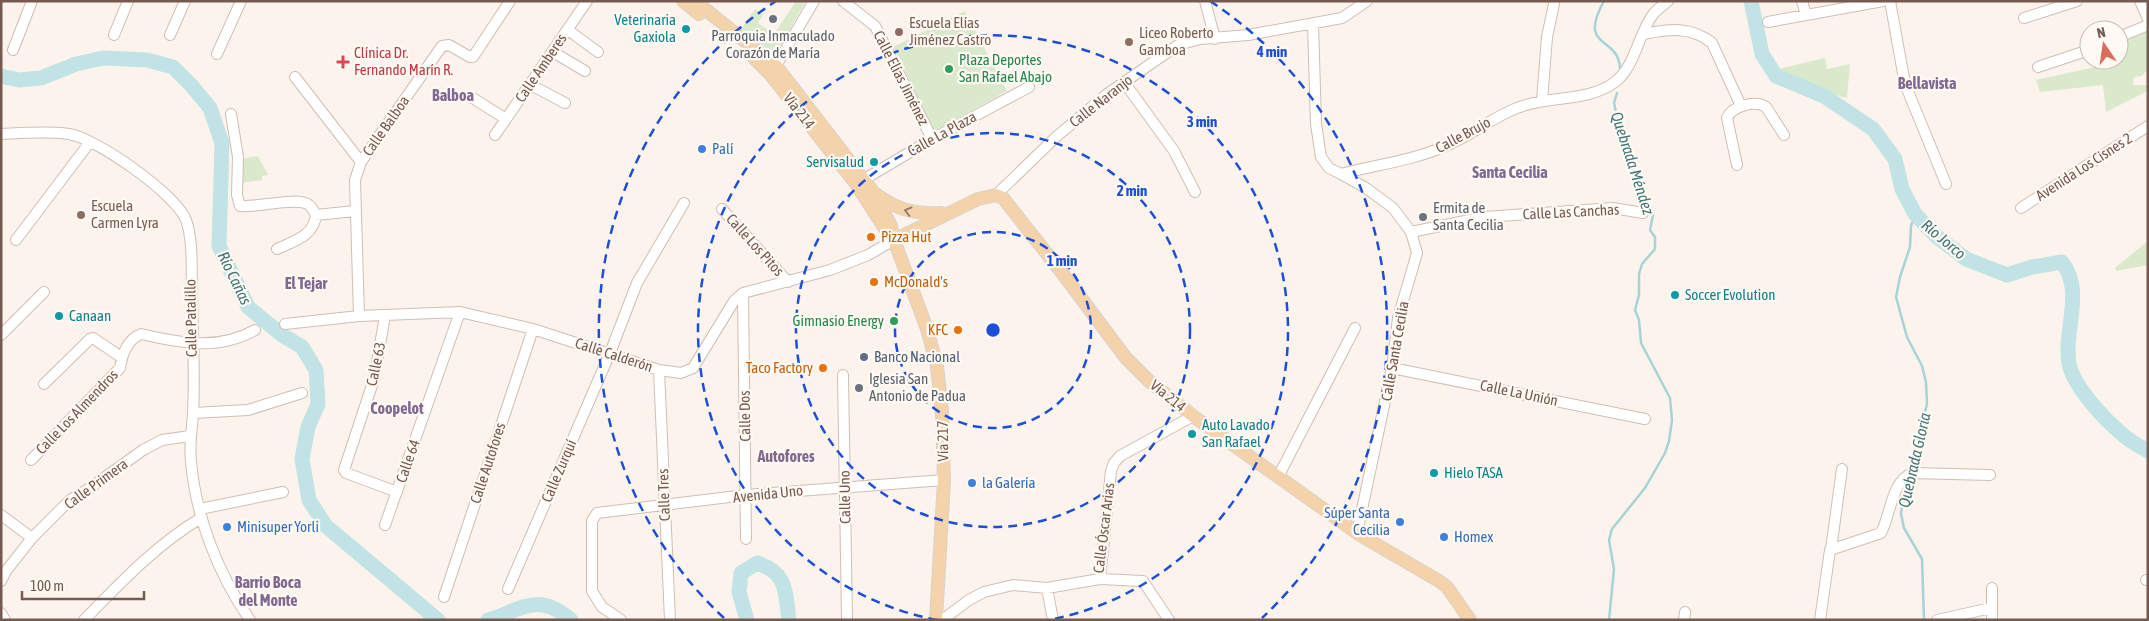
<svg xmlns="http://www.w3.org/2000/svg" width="2149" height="621" font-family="'Asap Condensed',sans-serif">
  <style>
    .green { fill: #dae9cb }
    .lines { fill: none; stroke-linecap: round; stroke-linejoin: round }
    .stream { stroke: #a8d3d6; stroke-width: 2.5 }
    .river { stroke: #c1e3e5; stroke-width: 15 }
    .minor-casing { stroke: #d0beb4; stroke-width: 12 }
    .major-casing { stroke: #d9d1ce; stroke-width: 14 }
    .minor { stroke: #fff; stroke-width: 10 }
    .major { stroke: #f5d3aa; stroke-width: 12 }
    .oneway { stroke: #9c7e6b }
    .ring { fill: none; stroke: #1d4ed8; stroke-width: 2.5; stroke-dasharray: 9 6 }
    .worship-dot { fill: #6b7280; stroke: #fef9f3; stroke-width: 2 }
    .culture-dot { fill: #0f9aa8; stroke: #fef9f3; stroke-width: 2 }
    .education-dot { fill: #8d6e63; stroke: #fef9f3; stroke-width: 2 }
    .health-dot { fill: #e0444e; stroke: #fef9f3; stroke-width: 2 }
    .leisure-dot { fill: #2e9e5b; stroke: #fef9f3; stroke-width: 2 }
    .shop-dot { fill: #3f7fe0; stroke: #fef9f3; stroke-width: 2 }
    .food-dot { fill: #e8710a; stroke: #fef9f3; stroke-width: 2 }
    .service-dot { fill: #5c6f8a; stroke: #fef9f3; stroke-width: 2 }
    .labels { text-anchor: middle; stroke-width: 4.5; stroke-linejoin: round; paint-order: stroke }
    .culture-label { font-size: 15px; fill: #0d838f; stroke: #fef9f3; text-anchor: start }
    .education-label { font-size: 15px; fill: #785e54; stroke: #fef9f3; text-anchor: start }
    .worship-label { font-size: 15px; fill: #5b616d; stroke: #fef9f3; text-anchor: start }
    .health-label { font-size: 15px; fill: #be3a42; stroke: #fef9f3; text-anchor: start }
    .leisure-label { font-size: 15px; fill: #27864d; stroke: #fef9f3; text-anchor: start }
    .street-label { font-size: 15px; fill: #765a50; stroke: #fef9f3 }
    .shop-label { font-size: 15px; fill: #366cbe; stroke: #fef9f3; text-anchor: start }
    .food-label { font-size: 15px; fill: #c56008; stroke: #fef9f3; text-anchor: start }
    .service-label { font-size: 15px; fill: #4e5e75; stroke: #fef9f3; text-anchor: start }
    .neighbourhood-label { font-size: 16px; font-weight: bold; fill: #806891; stroke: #fef9f3 }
    .water-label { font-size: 16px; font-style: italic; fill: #437679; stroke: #fef9f3 }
    .centre { fill: #1d4ed8; stroke: #fef9f3; stroke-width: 2.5 }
    .ring-label { font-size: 15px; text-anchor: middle; font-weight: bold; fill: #1d4ed8; stroke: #fef9f3; stroke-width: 4.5; stroke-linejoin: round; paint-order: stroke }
  </style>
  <rect width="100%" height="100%" fill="#fcf4ec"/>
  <path class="green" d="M796,1H806L775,55L741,29L755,9L763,15L758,23L774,34Z
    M965,11L1007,91L934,131L893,47Z
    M2143,31L2148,33L2147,70L2142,76L2134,77L2133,85H2148V91L2106,112L2103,85L2040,92L2036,80L2118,62L2119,41Z
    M1825,58L1827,69L1850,64L1847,98L1818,91L1781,75L1778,69Z
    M258,156L268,175L262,176V180L241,183V161L246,158Z
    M2148,241V265L2116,271L2115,268Z"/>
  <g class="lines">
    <path class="stream" d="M1604,1C1577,50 1618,35 1620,68
      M1913,470L1917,456L1920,431L1927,404L1926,382L1922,366L1907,337L1896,297L1900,277L1910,247L1911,226L1915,214
      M1911,478L1902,503L1901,514L1904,528L1922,559L1924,620
      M1609,620L1614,569L1609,540L1612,529L1645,488L1665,453L1669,441L1672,420L1670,398L1641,343L1639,320L1635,310L1639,295V274L1642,264L1655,249V237L1650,230L1653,215L1646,195L1639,185L1620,130L1614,103L1617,93"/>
    <path class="river" d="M1751,1L1762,54L1776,76L1824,96L1873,129L1895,159L1902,189L1915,214L1936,236L1966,259L2007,275L2032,267L2062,262C2085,292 2063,330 2069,364C2074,387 2104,419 2122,434C2129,441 2139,446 2148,451
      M1,76L19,80L41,78L76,64L103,58L147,60L173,67L191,85L210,108L222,143L219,246L248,307L282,335L302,347L316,370L318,404L308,427L302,459L309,500L326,526L438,620
      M488,620C522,610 537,591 571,620
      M747,620L739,592L741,573L757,563C788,573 785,592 789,620"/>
    <g class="minor-casing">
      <path id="minor" d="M843,1L875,26L932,139
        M1205,1L1215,39
        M1802,1L1806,15
        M1890,1L1905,84L1946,184
        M2140,1L2148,19
        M2024,18L2077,1
        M1768,22L1883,1
        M1313,23L1316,124L1321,157L1329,168L1341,174C1374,165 1411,161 1443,147C1469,137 1491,118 1517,108C1548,95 1587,103 1615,82C1636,66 1638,33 1654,13C1658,9 1663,5 1668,1
        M568,30L598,52
        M1644,34C1669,29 1691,26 1712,43L1741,106
        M114,35L128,1
        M170,35L185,1
        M2119,37L2148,25
        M13,50L32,1
        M553,52L585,71
        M217,54L241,1
        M2038,67L2089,50
        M773,71L814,1
        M295,77L361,162
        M1124,82L1174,151L1195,192
        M531,85L565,103
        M471,97L506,119
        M1542,101L1547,37L1554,4
        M231,114L238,157L237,195L240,206C257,208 298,196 309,205C312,207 314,212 316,215L355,211
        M1,134C23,133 47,131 69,134C96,138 176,194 186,220C194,242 191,276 192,299C193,337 195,376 193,413C192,429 189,445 191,462C196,517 218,574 250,620
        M495,135L587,1
        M1737,165L1727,118C1732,106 1755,100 1766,107L1784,135
        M1341,174L1366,188L1393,208L1411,232L1417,253L1398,318L1392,368L1357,533
        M858,183L932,139L1029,87
        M996,195L1056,137L1107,94L1178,45L1200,39L1248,35L1342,18L1367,1
        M2021,208L2148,126
        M722,209L788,282
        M1411,232L1485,217L1613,208L1643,213
        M16,240L90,142
        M277,249C294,241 314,236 316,215
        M743,293L746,539
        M359,316L355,180L361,162L442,46L449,45L470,57H473L510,1
        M385,316L374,379L344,470L346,473L397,492
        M285,324L359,316L460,312L533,329L659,370L681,373L693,368L734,301L743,293L830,270L868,255L894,240
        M1,335L44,292
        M1392,368L1645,419
        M659,370L670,620
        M843,375L847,620
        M44,384L90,339L93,338L121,357
        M193,413L248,410L302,393
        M31,460L120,368C122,354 127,340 141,334C180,343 218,351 255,330
        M1278,477L1355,328
        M200,509L283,492
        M1,515L32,538
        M385,525L460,312
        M1831,549L1842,469
        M1100,579L1111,471L1114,463L1120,456L1193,416
        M2146,580H2148
        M1,581L6,571L32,538L70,500L90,488L143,450L162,440L190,436
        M1047,588L1053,620
        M508,589L610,353L637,283L684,203
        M444,597L533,329
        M1,613L5,620
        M84,620C120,583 157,544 201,518
        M621,620L602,607L592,591V521L597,513L746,495L944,480
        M942,620L969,600L984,592L1013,585L1047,588L1100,579L1143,581L1169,620
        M1684,620L1685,612
        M1820,620L1830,550L1881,533C1891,514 1891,482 1912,473L1990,475
        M1937,620L1991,608
        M1992,620V588"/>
    </g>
    <g class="major-casing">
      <path id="major" d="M683,1L699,14
        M695,1L777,67L874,193L891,226L894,240L927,329L937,366L942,411L944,480L936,620
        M754,58L770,74L856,184L887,232
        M876,194C897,210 915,214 941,213
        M894,240L978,199L996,195L1003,198L1063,274L1126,358L1149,381L1193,416L1360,535L1439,581L1447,587L1470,620"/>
    </g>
    <use href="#minor" class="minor"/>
    <use href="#major" class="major"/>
  </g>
  <defs><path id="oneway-chevron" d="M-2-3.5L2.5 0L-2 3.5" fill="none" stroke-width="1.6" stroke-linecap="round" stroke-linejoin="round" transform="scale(1.25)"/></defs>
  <use class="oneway" href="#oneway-chevron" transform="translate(908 211) rotate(-166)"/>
  <g class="ring">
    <circle cx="993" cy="330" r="98"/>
    <circle cx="993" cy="330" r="197"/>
    <path d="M937 620A295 295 0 1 1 1049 620"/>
    <path d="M724 618A394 394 0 0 1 776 1M1210 1A394 394 0 0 1 1262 618"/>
  </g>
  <g class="worship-dot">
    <circle cx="773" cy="19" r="5"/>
    <circle cx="1423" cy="217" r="5"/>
    <circle cx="859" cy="388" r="5"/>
  </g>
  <g class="culture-dot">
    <circle cx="686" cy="29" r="5"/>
    <circle cx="874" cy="162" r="5"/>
    <circle cx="1675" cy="295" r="5"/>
    <circle cx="59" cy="316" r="5"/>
    <circle cx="1192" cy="434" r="5"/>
    <circle cx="1434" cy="473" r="5"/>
  </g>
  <g class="education-dot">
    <circle cx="899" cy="32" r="5"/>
    <circle cx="1129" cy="42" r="5"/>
    <circle cx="81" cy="215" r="5"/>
  </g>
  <path class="health-dot" d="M340.5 54.5h5v5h5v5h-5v5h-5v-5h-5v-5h5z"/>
  <g class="leisure-dot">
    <circle cx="949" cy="69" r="5"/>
    <circle cx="894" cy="321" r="5"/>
  </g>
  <g class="shop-dot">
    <circle cx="702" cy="149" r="5"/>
    <circle cx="972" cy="483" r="5"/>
    <circle cx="1400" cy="522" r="5"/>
    <circle cx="227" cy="527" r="5"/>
    <circle cx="1444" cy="537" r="5"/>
  </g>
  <g class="food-dot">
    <circle cx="871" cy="237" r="5"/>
    <circle cx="874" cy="282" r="5"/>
    <circle cx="958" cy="330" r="5"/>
    <circle cx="823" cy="368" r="5"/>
  </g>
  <circle class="service-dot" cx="864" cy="357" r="5"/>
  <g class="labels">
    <g class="culture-label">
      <text x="676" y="25" text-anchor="end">Veterinaria<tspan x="676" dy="17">Gaxiola</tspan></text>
      <text x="864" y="167" text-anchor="end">Servisalud</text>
      <text x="1685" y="300">Soccer Evolution</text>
      <text x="69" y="321">Canaan</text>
      <text x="1202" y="430">Auto Lavado<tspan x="1202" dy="17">San Rafael</tspan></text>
      <text x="1444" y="478">Hielo TASA</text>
    </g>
    <g class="education-label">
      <text x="909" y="28">Escuela Elías<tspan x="909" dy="17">Jiménez Castro</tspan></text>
      <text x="1139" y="38">Liceo Roberto<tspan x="1139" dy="17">Gamboa</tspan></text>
      <text x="91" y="211">Escuela<tspan x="91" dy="17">Carmen Lyra</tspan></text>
    </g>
    <g class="worship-label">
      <text x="773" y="41" text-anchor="middle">Parroquia Inmaculado<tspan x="773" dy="17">Corazón de María</tspan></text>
      <text x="1433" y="213">Ermita de<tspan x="1433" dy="17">Santa Cecilia</tspan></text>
      <text x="869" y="384">Iglesia San<tspan x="869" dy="17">Antonio de Padua</tspan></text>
    </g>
    <g class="health-label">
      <text x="354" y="58">Clínica Dr.<tspan x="354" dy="17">Fernando Marín R.</tspan></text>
    </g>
    <g class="leisure-label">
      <text x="959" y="65">Plaza Deportes<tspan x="959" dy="17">San Rafael Abajo</tspan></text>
      <text x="884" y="326" text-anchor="end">Gimnasio Energy</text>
    </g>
    <g class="street-label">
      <text transform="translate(541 68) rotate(-56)" y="5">Calle Amberes</text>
      <text transform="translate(901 78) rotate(63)" y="5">Calle Elías Jiménez</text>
      <text transform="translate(1101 101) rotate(-38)" y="5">Calle Naranjo</text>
      <text transform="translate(799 111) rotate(52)" y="5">Vía 214</text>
      <text transform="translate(386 126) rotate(-55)" y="5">Calle Balboa</text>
      <text transform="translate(942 134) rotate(-29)" y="5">Calle La Plaza</text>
      <text transform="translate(1463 135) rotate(-28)" y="5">Calle Brujo</text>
      <text transform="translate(2084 167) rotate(-33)" y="5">Avenida Los Cisnes 2</text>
      <text transform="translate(1571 212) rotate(-3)" y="5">Calle Las Canchas</text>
      <text transform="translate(755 245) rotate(48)" y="5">Calle Los Pitos</text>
      <text transform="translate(191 318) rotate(-91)" y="5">Calle Patalillo</text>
      <text transform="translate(1395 351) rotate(-80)" y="5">Calle Santa Cecilia</text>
      <text transform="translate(614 355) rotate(18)" y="5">Calle Calderón</text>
      <text transform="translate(376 364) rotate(-78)" y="5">Calle 63</text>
      <text transform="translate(1519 393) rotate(12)" y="5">Calle La Unión</text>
      <text transform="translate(1168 396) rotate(39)" y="5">Vía 214</text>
      <text transform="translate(77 412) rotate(-46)" y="5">Calle Los Almendros</text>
      <text transform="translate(745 416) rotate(-91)" y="5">Calle Dos</text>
      <text transform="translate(943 441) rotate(-91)" y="5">Vía 217</text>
      <text transform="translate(408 461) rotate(-71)" y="5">Calle 64</text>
      <text transform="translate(488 463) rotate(-72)" y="5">Calle Autofores</text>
      <text transform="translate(559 471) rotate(-67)" y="5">Calle Zurquí</text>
      <text transform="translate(96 484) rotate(-36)" y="5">Calle Primera</text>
      <text transform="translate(768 494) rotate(-6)" y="5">Avenida Uno</text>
      <text transform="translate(664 495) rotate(-92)" y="5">Calle Tres</text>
      <text transform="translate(845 497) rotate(-91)" y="5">Calle Uno</text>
      <text transform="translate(1104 528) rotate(-83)" y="5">Calle Óscar Arias</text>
    </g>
    <g class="shop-label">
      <text x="712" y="154">Palí</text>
      <text x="982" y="488">la Galería</text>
      <text x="1390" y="518" text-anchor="end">Súper Santa<tspan x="1390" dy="17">Cecilia</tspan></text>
      <text x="237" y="532">Minisuper Yorli</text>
      <text x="1454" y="542">Homex</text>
    </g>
    <g class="food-label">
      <text x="881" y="242">Pizza Hut</text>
      <text x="884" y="287">McDonald's</text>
      <text x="948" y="335" text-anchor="end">KFC</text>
      <text x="813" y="373" text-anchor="end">Taco Factory</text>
    </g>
    <g class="service-label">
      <text x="874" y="362">Banco Nacional</text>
    </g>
    <g class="neighbourhood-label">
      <text x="1927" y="89">Bellavista</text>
      <text x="453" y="101">Balboa</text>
      <text x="1510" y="178">Santa Cecilia</text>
      <text x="306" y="289">El Tejar</text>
      <text x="397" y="414">Coopelot</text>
      <text x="786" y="462">Autofores</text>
      <text x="268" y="588">Barrio Boca<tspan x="268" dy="18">del Monte</tspan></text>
    </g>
    <g class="water-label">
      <text transform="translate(1633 163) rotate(72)" y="6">Quebrada Méndez</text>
      <text transform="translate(1944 239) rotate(40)" y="6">Río Jorco</text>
      <text transform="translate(235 278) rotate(64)" y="6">Río Cañas</text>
      <text transform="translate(1914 460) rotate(-77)" y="6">Quebrada Gloria</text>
    </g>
  </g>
  <circle cx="993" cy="330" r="8" class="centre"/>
  <g class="ring-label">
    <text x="1272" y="57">4 min</text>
    <text x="1202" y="127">3 min</text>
    <text x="1132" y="196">2 min</text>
    <text x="1062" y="266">1 min</text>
  </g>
  <rect width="2149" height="621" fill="none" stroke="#765a50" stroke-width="5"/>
  <g transform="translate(2104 45) rotate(347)"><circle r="24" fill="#fef9f3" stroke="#c8b9b2"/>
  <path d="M0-4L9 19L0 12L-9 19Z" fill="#dc6c5b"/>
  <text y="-8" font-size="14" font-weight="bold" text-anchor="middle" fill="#765a50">N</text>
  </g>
  <path d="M22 591v8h122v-8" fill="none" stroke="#765a50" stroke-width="2.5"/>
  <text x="30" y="591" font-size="15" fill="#765a50" stroke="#fef9f3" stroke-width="4" paint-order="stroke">100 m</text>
</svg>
